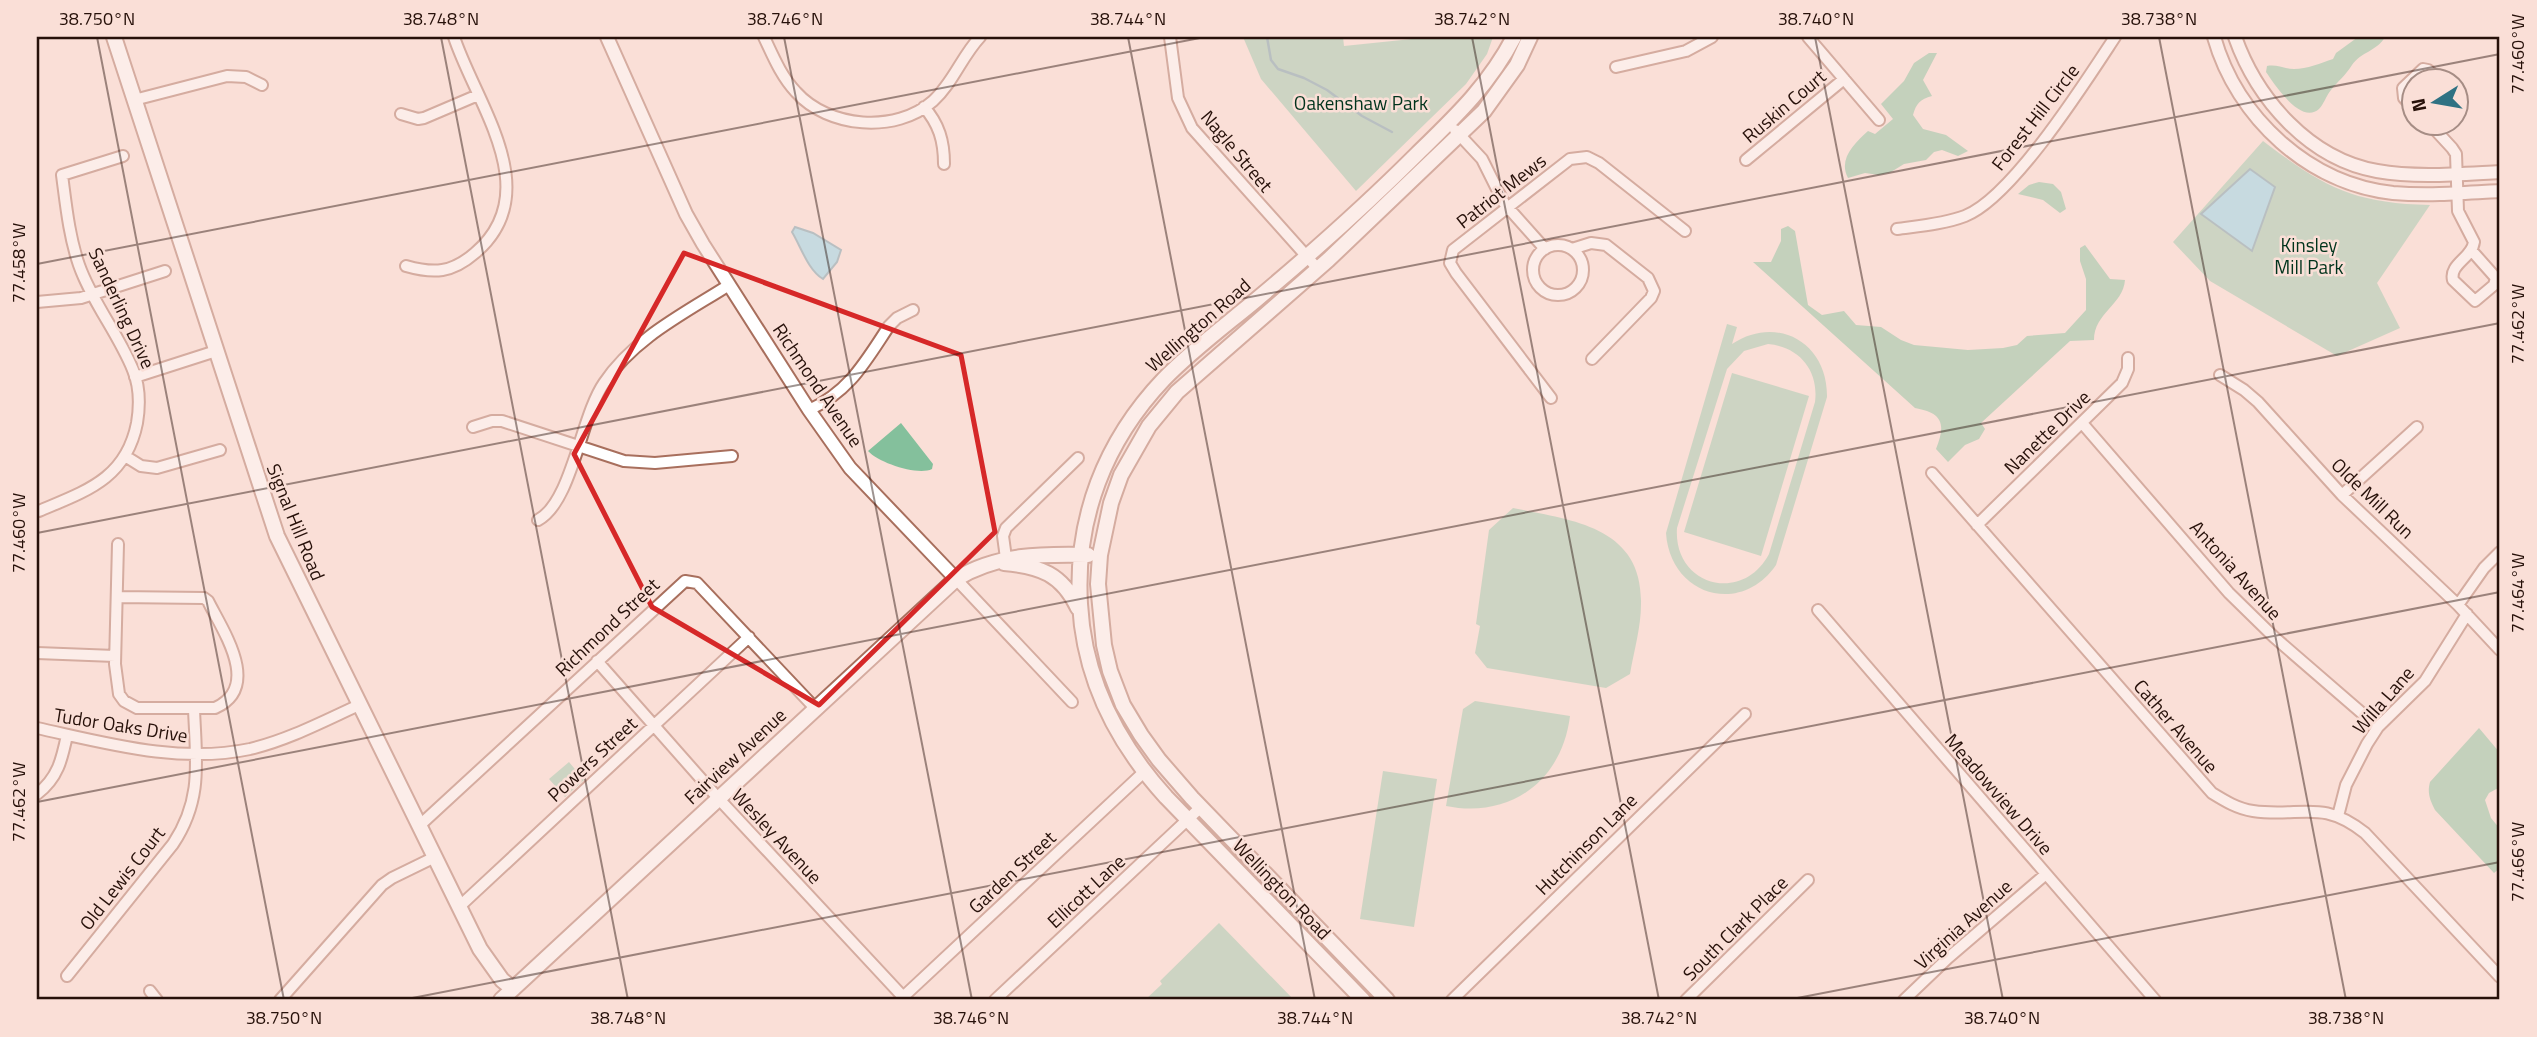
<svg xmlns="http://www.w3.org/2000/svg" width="2537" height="1037" font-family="'Titillium Web',sans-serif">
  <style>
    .green { fill: #98c8aa; fill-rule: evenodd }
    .forest { fill: #84c09c }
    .water { fill: #89d5ea; stroke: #6c9aa7; stroke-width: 2 }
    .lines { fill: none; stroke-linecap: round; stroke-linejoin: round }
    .stream { stroke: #6c9aa7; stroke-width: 2.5 }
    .minor-casing { stroke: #a86f5d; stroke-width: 14 }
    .tertiary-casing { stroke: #a86f5d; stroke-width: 16 }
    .secondary-casing { stroke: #a86f5d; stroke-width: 18 }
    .minor { stroke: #fff; stroke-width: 10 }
    .tertiary { stroke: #fff; stroke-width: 12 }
    .secondary { stroke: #fff; stroke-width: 14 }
    .marked { fill: none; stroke: #d62828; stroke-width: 5; stroke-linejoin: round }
    .ticks { fill: none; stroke: #27110a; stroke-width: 2; stroke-opacity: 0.45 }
    .labels { text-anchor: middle; stroke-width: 5; stroke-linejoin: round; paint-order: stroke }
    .park-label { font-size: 19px; fill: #00331c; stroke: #fadfd7 }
    .street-label { font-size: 19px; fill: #27110a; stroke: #fadfd7 }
    .neatline { fill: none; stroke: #27110a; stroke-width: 2.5 }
    .ticks-label { font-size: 18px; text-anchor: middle; fill: #27110a }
  </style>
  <rect width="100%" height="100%" fill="#fadfd7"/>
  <path class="green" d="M1243,37H1343L1344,46L1431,37H1493L1487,54L1466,84L1356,191L1261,79Z
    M2263,141C2324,187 2352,203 2430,205L2377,283L2400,328L2337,356L2210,281L2173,242Z
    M1727,324L1737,327L1732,344C1777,314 1828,343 1827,397L1776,565C1740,617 1670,595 1666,533ZM1768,344C1800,347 1819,371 1815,402L1769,554C1742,605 1673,585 1677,528L1727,369L1744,351Z
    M1732,373L1809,396L1761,556L1684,532Z
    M1513,508C1571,520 1643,526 1641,604C1641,627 1634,651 1630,674L1606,688L1487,668L1475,653L1480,626L1476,624L1489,530Z
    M1475,701L1570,716C1562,781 1510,819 1446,806L1463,709Z
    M569,762L584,780L565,797L549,779Z
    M1383,771L1437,779L1414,927L1360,919Z
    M1219,923L1294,1000H1145L1162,984L1160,981Z"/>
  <path class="forest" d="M2358,37H2385C2377,51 2361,52 2352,65C2346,75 2338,81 2331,90C2326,96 2324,104 2319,109C2301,125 2275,85 2266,72L2267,66C2277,64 2284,69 2294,69C2307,69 2321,63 2333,59L2336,53Z
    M1929,53H1937L1923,80L1932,96C1920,99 1916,104 1913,115L1923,129L1946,135L1968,151L1958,156L1942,150L1934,152L1926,160L1904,164L1891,172L1879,175L1865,173L1848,178C1838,159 1854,144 1868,131L1875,134L1893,119L1881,104L1904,81L1914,63Z
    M2039,182L2053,184L2061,192L2066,209L2060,213L2043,200L2018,194L2029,185Z
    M1788,226L1795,231L1808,305L1822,315L1844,311L1856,325L1881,327L1901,340L1914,345L1968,350L2003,348L2017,345L2027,336L2065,333L2086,310V279L2080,261V248L2085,245L2110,279L2125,280C2123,305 2094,313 2094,340L2070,341L1981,423L1985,429L1979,439L1965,445L1948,462L1936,449C1946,424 1943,413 1915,408L1753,262H1771L1781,241V229Z
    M901,423L933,464L932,469C918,476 879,463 868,451Z
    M2479,728L2500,753V787L2489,793L2485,800L2491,818L2500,829V868L2494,873L2435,810C2430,800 2427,793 2430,782Z"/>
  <path class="water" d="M2250,169L2275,187L2252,251L2201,214Z
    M795,227L813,233L841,250L837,262L823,279C808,270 801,247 792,232Z"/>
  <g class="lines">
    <path class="stream" d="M1267,37L1271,60L1278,69L1304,78L1327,90L1362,116L1392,132"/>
    <g class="minor-casing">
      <path id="minor" d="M764,37C773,56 781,76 796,92C828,128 896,134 933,101C953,83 962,56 980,37
        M1170,37L1178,98L1192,128L1318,269
        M1808,37L1879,120
        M1616,67L1686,51L1712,37
        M134,100L227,76L246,77L262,85
        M924,107C939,124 944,141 944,164
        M2414,109L2404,98L2403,88L2423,69L2428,70L2439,80
        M401,114L418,119L424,118L478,95
        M2428,122L2452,148L2456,154L2458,211L2474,242C2472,258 2449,264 2453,280L2475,301L2494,285L2496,278L2472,251
        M1455,130L1482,159L1504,203L1545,249
        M1746,160L1844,79
        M1897,229C1919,226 1944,224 1965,216C2012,198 2086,81 2115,37
        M1533 270a25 25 0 1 1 50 0a25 25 0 1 1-50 0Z
        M1572,249L1591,243L1606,245L1648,278L1654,291L1651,298L1592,359
        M406,266C434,274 452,273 475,253C547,192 476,104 454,37
        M37,302L81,298L165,271
        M2220,375L2244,390L2258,402L2342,495L2458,605L2500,650
        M135,377L216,351
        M1551,398L1456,273L1450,263L1453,250L1570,159L1587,157L1599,163L1685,231
        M809,410C850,391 865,362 889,326L897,318L913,310
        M2082,423L2229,593L2274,637L2378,727
        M473,427L492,421H502L624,461L655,463L732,456
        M125,456L141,466L157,468L220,450
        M1932,473L2212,793C2225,801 2238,809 2253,811C2301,818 2321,798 2365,833L2500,977
        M2342,495L2417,427
        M39,511C86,491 126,479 137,423C140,405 140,387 133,370C118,333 92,302 79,265C69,236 66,205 62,175L123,156
        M538,520C572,502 581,416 604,383C634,338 685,313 729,285
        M1977,525L2122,383L2128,369V358
        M1006,558L1003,536L1006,528L1078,458
        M956,579L1072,702
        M117,597L204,598L208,601C223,631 262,687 215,708H137L124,701L119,694L115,664L118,544
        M2458,605L2484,568L2500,552
        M1818,610L2155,1000
        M37,653L115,656
        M597,661L718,798L906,1000
        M37,728C106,743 179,764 250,749C288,740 324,721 359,705
        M37,794C58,778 62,759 67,735
        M2338,816L2346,785L2367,744L2378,727L2425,681L2467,614
        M419,826L685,581L697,583L815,708
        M460,906L749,637
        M67,976L173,844C203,799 196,761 194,709
        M150,991L157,1000
        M903,997L1144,772
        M280,1000L382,885L392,878L435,857
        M995,1000L1201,807
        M1452,1000L1745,714
        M1686,1000L1808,880
        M1904,1000L1948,958L2046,874"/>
    </g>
    <g class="tertiary-casing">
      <path id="tertiary" d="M607,37L686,214L703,244L809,410L850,468L956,579
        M2214,37C2237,118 2309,184 2393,193C2429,196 2465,193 2500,191
        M2235,37C2257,99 2309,159 2377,171C2416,178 2460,174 2500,172"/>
    </g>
    <g class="secondary-casing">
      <path id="secondary" d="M114,37L277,536L480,949L502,980L513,989
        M1004,563C1040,566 1062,574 1078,608
        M501,1000L956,579C997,554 1041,554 1088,555
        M1363,1000L1166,797C1117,743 1084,678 1080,604C1075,518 1105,441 1164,379C1192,350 1226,325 1256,300C1312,253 1366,205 1417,154C1455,117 1489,85 1514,37
        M1387,1000L1192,798L1159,760L1141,735L1123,705L1110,671L1104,645L1098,584L1100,555L1111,503L1121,475L1149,426L1177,392L1328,260L1484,111L1517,65L1530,37"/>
    </g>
    <use href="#minor" class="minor"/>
    <use href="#tertiary" class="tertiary"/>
    <use href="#secondary" class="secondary"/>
  </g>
  <path d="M0 0H2537V1037H0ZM684,253L961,355L995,532L819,705L652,607L574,454Z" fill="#fadfd7" fill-opacity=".55" fill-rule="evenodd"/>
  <path class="marked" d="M684,253L961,355L995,532L819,705L652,607L574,454Z"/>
  <path class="ticks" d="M97,37L284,1000M441,37L628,1000M784,37L972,1000M1128,37L1315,1000M1472,37L1659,1000M1815,37L2003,1000M2159,37L2346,1000M37,264L1205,37M37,533L2500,54M37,802L2500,323M402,1000L2500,592M1787,1000L2500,862"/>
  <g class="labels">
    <g class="park-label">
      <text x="1361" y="110">Oakenshaw Park</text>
      <text x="2309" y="252">Kinsley<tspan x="2309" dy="22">Mill Park</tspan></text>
    </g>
    <g class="street-label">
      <text transform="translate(1784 106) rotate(-40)" y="7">Ruskin Court</text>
      <text transform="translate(2035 117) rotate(-52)" y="7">Forest Hill Circle</text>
      <text transform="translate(1237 151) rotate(50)" y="7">Nagle Street</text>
      <text transform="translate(1501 191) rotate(-38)" y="7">Patriot Mews</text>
      <text transform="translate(122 308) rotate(65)" y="7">Sanderling Drive</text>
      <text transform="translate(1198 325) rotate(-41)" y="7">Wellington Road</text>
      <text transform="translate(818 385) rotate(56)" y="7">Richmond Avenue</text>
      <text transform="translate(2047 432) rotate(-44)" y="7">Nanette Drive</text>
      <text transform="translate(2373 498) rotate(44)" y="7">Olde Mill Run</text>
      <text transform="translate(296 522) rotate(68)" y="7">Signal Hill Road</text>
      <text transform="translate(2236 570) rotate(48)" y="7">Antonia Avenue</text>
      <text transform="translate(607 627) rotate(-43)" y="7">Richmond Street</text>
      <text transform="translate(2383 700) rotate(-49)" y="7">Willa Lane</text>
      <text transform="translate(121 725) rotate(9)" y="7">Tudor Oaks Drive</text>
      <text transform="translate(2176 726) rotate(49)" y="7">Cather Avenue</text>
      <text transform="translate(735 756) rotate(-43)" y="7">Fairview Avenue</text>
      <text transform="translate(592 759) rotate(-43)" y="7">Powers Street</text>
      <text transform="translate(1999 794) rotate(49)" y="7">Meadowview Drive</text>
      <text transform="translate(777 836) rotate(47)" y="7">Wesley Avenue</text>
      <text transform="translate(1586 844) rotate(-45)" y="7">Hutchinson Lane</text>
      <text transform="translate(1012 872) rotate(-43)" y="7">Garden Street</text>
      <text transform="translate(122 878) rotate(-52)" y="7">Old Lewis Court</text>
      <text transform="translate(1282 889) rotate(46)" y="7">Wellington Road</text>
      <text transform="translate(1086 891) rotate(-43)" y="7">Ellicott Lane</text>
      <text transform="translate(1963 924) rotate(-42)" y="7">Virginia Avenue</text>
      <text transform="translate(1735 928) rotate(-45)" y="7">South Clark Place</text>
    </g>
  </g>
  <rect width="2537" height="1037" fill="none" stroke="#fadfd7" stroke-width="77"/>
  <g transform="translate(2435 102) rotate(259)"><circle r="33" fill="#fadfd7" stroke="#a68d85" stroke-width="2"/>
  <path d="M0-5L12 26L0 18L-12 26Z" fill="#2f7283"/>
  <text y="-10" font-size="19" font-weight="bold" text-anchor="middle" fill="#27110a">N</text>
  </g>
  <rect x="38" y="38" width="2460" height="960" class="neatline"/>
  <g class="ticks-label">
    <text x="97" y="25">38.750°N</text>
    <text x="441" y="25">38.748°N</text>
    <text x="785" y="25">38.746°N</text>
    <text x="1128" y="25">38.744°N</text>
    <text x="1472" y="25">38.742°N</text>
    <text x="1816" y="25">38.740°N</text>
    <text x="2159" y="25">38.738°N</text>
    <text transform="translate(2518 54) rotate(-90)" y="6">77.460°W</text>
    <text transform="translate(19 263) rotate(-90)" y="6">77.458°W</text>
    <text transform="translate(2518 324) rotate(-90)" y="6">77.462°W</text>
    <text transform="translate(19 533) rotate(-90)" y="6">77.460°W</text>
    <text transform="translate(2518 593) rotate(-90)" y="6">77.464°W</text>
    <text transform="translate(19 802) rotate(-90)" y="6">77.462°W</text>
    <text transform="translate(2518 862) rotate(-90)" y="6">77.466°W</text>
    <text x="284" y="1024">38.750°N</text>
    <text x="628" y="1024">38.748°N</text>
    <text x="971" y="1024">38.746°N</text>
    <text x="1315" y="1024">38.744°N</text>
    <text x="1659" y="1024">38.742°N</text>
    <text x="2002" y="1024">38.740°N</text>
    <text x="2346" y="1024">38.738°N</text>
  </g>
</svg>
